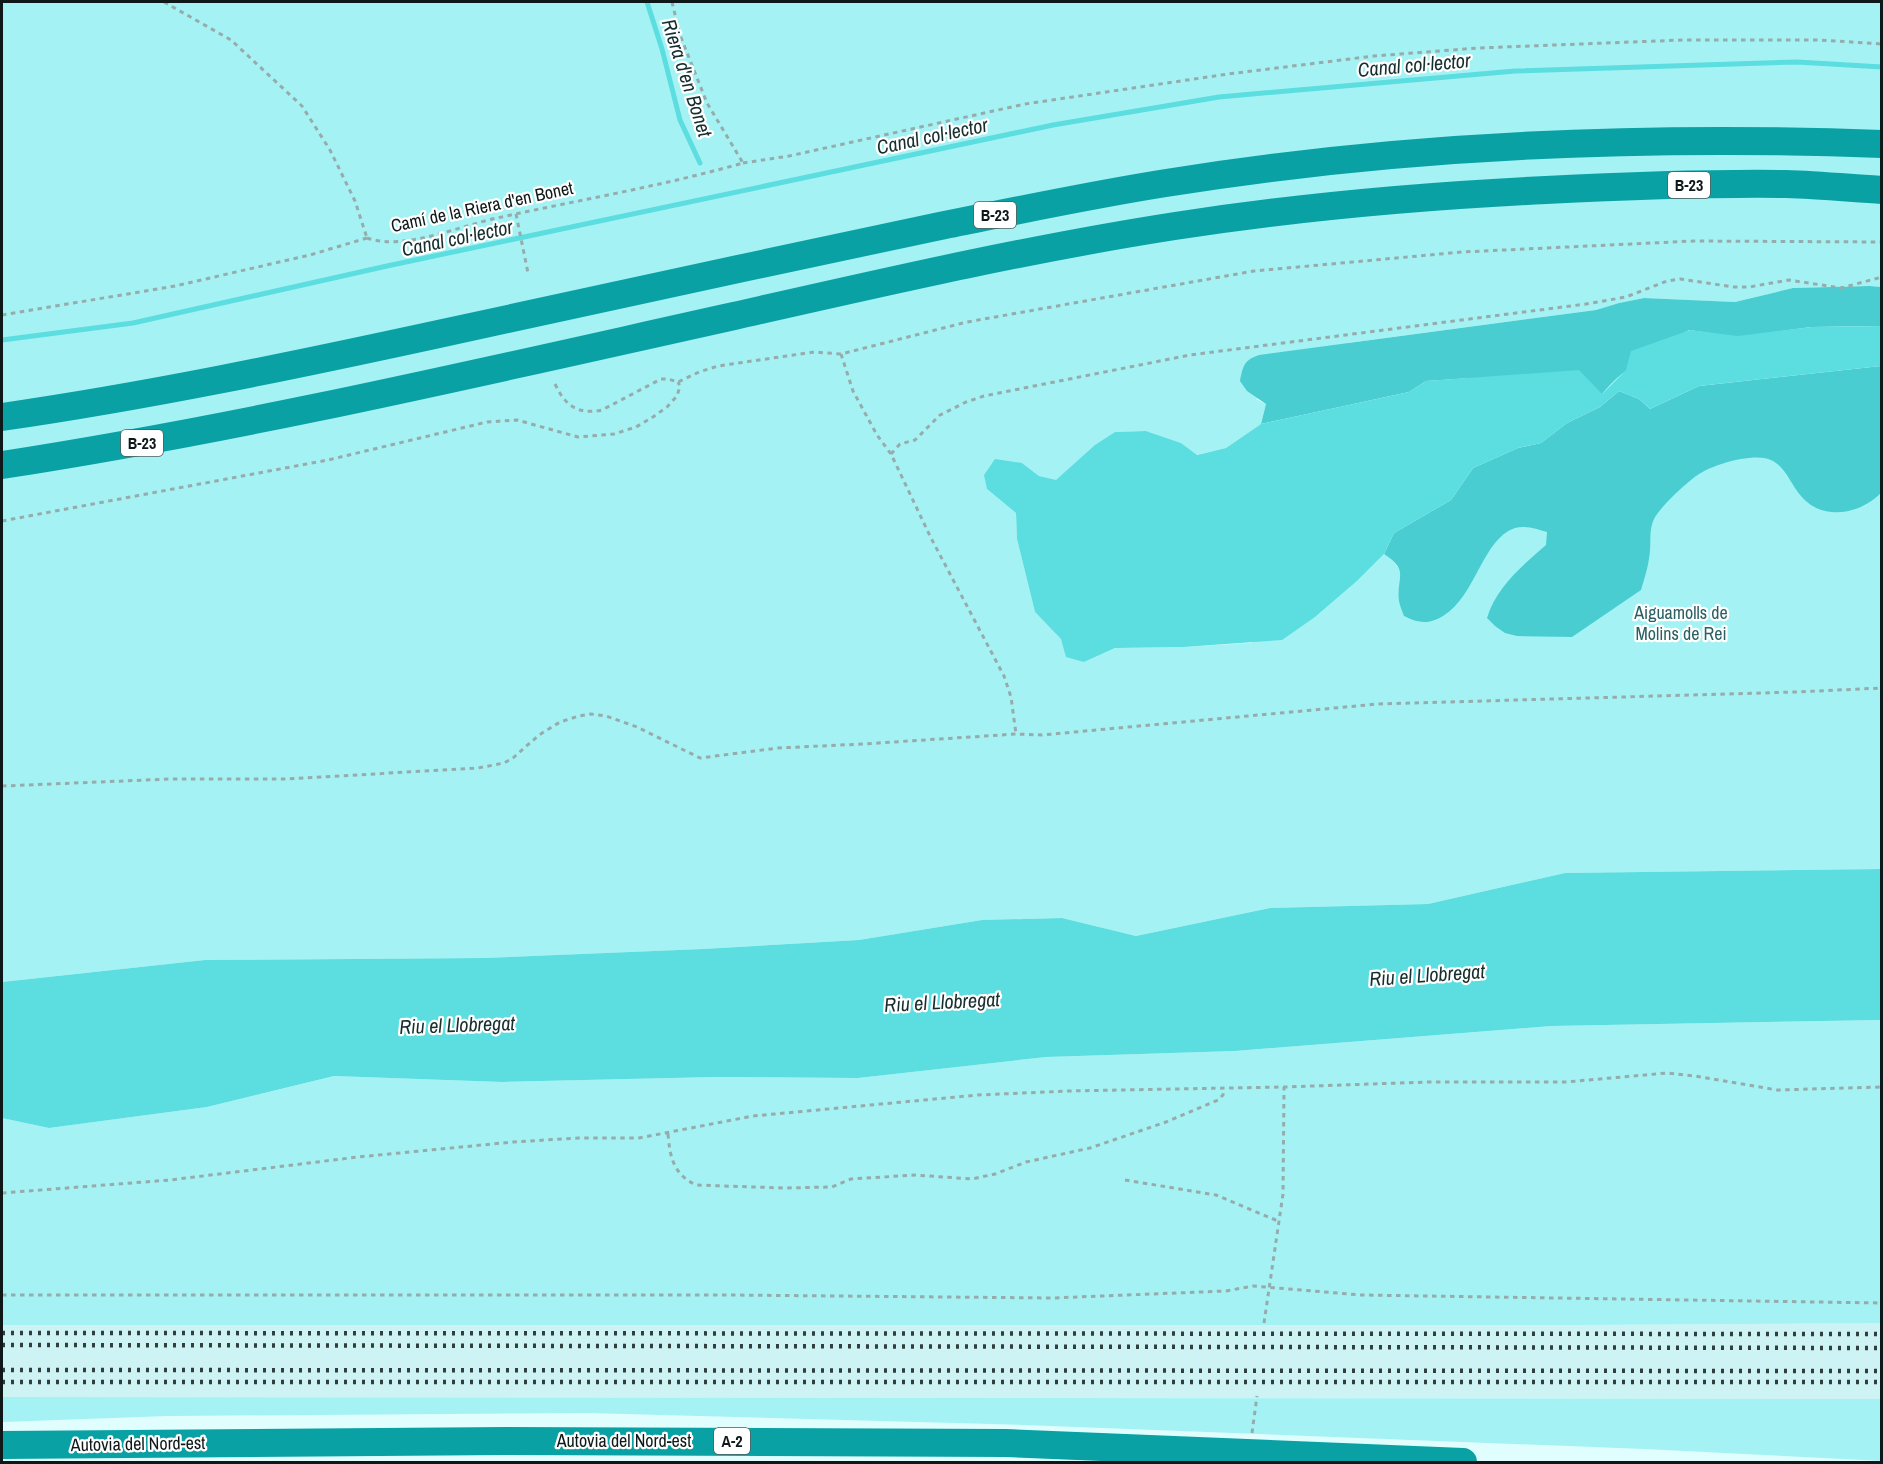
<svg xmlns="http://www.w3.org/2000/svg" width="1883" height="1464" font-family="'Archivo Narrow',sans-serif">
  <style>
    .built { fill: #cdf3f4 }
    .green { fill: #a5f2f4 }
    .forest { fill: #49cdd0 }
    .water { fill: #5cdddf }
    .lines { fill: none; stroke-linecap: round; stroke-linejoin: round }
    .stream { stroke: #5cdddf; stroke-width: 5 }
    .path { stroke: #96acac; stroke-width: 3; stroke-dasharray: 4.5 4.5; stroke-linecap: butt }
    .highway { stroke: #0aa1a4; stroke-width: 28 }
    .rail { stroke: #313e3e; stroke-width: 4.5; stroke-dasharray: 3 6; stroke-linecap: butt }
    .labels { text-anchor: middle; stroke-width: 4.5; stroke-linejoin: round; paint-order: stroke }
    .shield { fill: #fff; stroke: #565d5d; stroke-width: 1.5 }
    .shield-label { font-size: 16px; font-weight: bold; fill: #0e1818 }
    .street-label { font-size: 18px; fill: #0e1818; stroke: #fff }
    .park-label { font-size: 18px; fill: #2a6062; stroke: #fff }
    .water-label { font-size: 20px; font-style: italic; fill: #172e2e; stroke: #fff }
  </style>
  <rect width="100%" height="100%" fill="#e1fefe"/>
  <path class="built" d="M110,1323L634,1325H1581L1881,1323L1882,1399L2,1397V1325Z"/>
  <path class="green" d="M2,2H1881V287L1870,286L1793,288L1735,302L1644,298L1619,303L1596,310L1348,343L1256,399L1266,404L1261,424L1226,448L1196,455L1181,443L1146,431L1115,432L1056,481L1039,476L1022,463L987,489L1016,513L1017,539L1035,612L1084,662L1115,648L1184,647L1251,643L1315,617L1357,581L1384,554C1405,568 1402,578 1399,601L1495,488L1881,374V869L1565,873L1428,904L1270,908L1136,936L1062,918L982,920L859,940L703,949L485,958L205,960L2,982Z
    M1881,1020V1323L1581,1325H2V1118L49,1128L207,1107L334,1076L502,1082L715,1077L858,1078L1046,1057L1235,1051L1551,1026Z
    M2,1397L1881,1399L1882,1461L1644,1449L1024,1425L588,1413L168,1416L2,1422Z"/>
  <path class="forest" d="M1870,286L1881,287V326L1811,327L1737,337L1689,330C1659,349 1625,366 1602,394L1471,378L1426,381L1409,392L1261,424L1266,404L1247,391L1240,381C1243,366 1244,360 1259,355L1596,310L1619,303L1644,298L1735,302L1793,288Z
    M1881,366V493C1860,514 1823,522 1801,496C1791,485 1787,469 1773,461C1757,451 1714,464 1699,474C1688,481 1660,507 1654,519C1649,530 1651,539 1650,550C1649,564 1645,577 1641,590L1572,637L1517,636L1505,633L1495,626L1487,618C1496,587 1523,565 1546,545L1547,532C1537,529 1525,525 1515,528C1482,539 1477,595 1443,616C1428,625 1418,623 1404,616C1402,611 1400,606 1399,601C1396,577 1410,571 1384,554L1394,533L1451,500L1473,468L1518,448L1541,443L1567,423L1600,407L1619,391L1639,399L1650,409L1699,386Z"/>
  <path class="water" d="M1881,326V366L1699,386L1650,409L1639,399L1619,391L1600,407L1567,423L1541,443L1518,448L1473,468L1451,500L1394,533L1384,554L1357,581L1315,617L1282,640L1184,647L1115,648L1084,662L1066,657L1061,639L1035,612L1017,539L1016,513L987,489L984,475L995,459L1022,463L1039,476L1056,480L1095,445L1115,432L1146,431L1181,443L1197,455L1226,448L1261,424L1409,392L1426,381L1579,370L1602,394L1626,370L1631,351L1690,330L1738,336L1811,327Z
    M1881,869V1020L1551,1026L1235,1051L1046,1057L858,1078L715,1077L502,1082L334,1076L207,1107L49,1128L2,1118V982L205,960L485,958L703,949L859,940L982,920L1062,918L1136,936L1270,908L1428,904L1565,873Z"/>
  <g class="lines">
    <path class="stream" d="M647,2L662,49L680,120L700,163
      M2,340L133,323L387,266L1053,125L1219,97L1515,71L1797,62L1882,67"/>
    <path class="path" d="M164,2L231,40L302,106L330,150L355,201L367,238
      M743,163L789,156L1025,104L1228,74L1374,56L1478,48L1683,40H1820L1882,44
      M516,214L528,273
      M367,238C404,251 459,226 497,218C579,200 662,186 743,163L707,103L680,35L672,2
      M2,315L175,286L310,255L367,238
      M841,354L853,391L877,435L891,454L931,538L1004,676L1011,697L1016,734
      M555,384C565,405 577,415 602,410L661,379H668L678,382L699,372L718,366L814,352L841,354L967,322L1254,271L1462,252L1694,241L1882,242
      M891,454L900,444L915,440L940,415L966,402L984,396L1190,355L1586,304L1626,297L1667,281L1680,279L1734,287H1749L1789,280L1841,288L1882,277
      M2,521L328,460L487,422L517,420L578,437L614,434L636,427L653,417L667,407L677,396L680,386L678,382
      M2,786L171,779H286L478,768L504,763L513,758L539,735L560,722L579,716L591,714L606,716L637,727L700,758L778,748L863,744L1016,734L1042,735L1378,704L1796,692L1882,688
      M668,1134C670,1157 673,1174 696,1185L783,1188L832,1187L851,1179L915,1175L972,1179L995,1174L1026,1162L1090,1148L1166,1122L1218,1100L1223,1095L1224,1089
      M1125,1180L1216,1195L1278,1221
      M2,1193L170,1180L358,1157L513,1142L578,1138H639L753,1116L978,1095L1069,1091L1284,1087L1429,1082H1566L1667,1073L1695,1076L1777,1090L1882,1087
      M2,1295H731L1052,1298L1226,1291L1253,1286L1361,1295L1882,1303
      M1264,1323L1283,1194L1284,1087
      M1252,1433L1257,1396"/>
    <path class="highway" d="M2,417C147,396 291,366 434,335C603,299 771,261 940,226C1015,211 1090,195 1166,183C1402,145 1642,135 1882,144
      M2,465C248,427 490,370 734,316C880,283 1027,249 1175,226C1298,207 1422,196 1546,190C1626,186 1706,183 1786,184C1818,185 1850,188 1882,190
      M2,1445L506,1441L1006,1443L1463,1462"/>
    <path class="rail" d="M2,1333L1882,1334
      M2,1345L1882,1348
      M2,1370L1882,1371
      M2,1382H1882"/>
  </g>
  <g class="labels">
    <g class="shield">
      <rect x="1668" y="172" width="42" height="26" rx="4.5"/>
      <rect x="974" y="202" width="42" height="26" rx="4.5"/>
      <rect x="121" y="430" width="42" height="26" rx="4.5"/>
      <rect x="714" y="1428" width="36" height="26" rx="4.5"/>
    </g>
    <g class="shield-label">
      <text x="1689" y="191">B-23</text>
      <text x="995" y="221">B-23</text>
      <text x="142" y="449">B-23</text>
      <text x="732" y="1447">A-2</text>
    </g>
    <g class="street-label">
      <text transform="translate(482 207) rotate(-12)" y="6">Camí de la Riera d'en Bonet</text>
      <text x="624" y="1447">Autovia del Nord-est</text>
      <text transform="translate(138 1444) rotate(-1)" y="6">Autovia del Nord-est</text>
    </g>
    <g class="park-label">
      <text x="1681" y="619">Aiguamolls de<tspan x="1681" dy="21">Molins de Rei</tspan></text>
    </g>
    <g class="water-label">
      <text transform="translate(1414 65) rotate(-5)" y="7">Canal col·lector</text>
      <text transform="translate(687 78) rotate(72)" y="7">Riera d'en Bonet</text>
      <text transform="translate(932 136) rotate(-12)" y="7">Canal col·lector</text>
      <text transform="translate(457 238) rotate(-12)" y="7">Canal col·lector</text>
      <text transform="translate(1427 975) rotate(-4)" y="7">Riu el Llobregat</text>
      <text transform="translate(942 1002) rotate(-3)" y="7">Riu el Llobregat</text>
      <text transform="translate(457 1025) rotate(-2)" y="7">Riu el Llobregat</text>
    </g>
  </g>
  <rect width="1883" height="1464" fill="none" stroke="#0e1818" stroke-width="6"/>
</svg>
